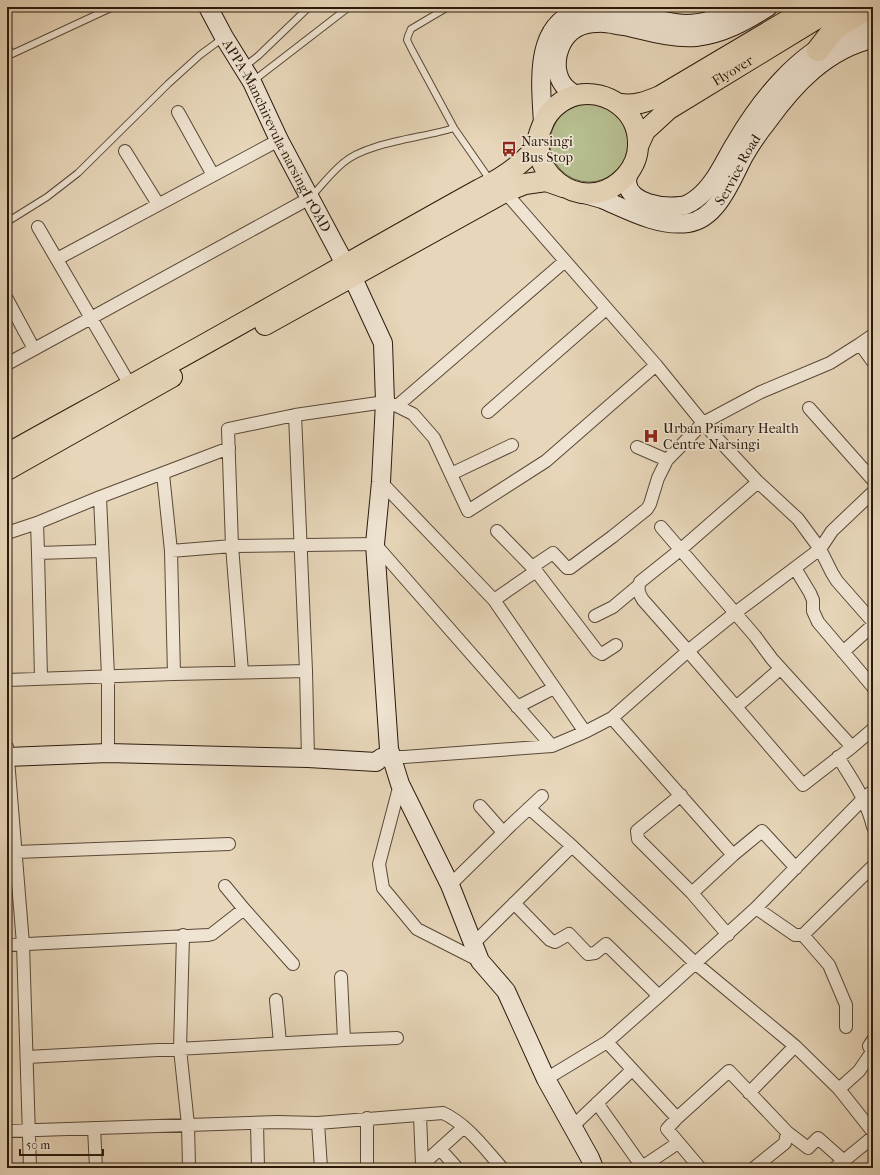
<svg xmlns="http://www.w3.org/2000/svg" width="880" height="1175" font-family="'IM FELL French Canon',serif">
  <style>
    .green { fill: #b6bd8f; stroke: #706b4e }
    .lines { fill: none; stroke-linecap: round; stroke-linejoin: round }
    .lane-casing { stroke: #594837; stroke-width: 8 }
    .street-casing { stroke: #594837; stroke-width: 14 }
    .secondary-casing { stroke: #2a190c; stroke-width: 20 }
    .primary-casing { stroke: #2a190c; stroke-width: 22 }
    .highway-casing { stroke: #2a190c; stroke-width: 24 }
    .lane { stroke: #efe4d2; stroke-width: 6 }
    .street { stroke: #efe4d2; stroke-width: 12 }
    .secondary { stroke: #efe4d2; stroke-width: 18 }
    .primary { stroke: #e7d6b9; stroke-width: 20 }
    .highway { stroke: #e7d6b9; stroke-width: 22 }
    .labels { text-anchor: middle; stroke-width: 3.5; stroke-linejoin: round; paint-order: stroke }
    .street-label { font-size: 14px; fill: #2a190c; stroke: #efe4d2 }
    .poi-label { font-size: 14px; fill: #2a190c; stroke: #efe4d2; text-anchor: start }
  </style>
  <rect width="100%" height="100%" fill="#e7d6b9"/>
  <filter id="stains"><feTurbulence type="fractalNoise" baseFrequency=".005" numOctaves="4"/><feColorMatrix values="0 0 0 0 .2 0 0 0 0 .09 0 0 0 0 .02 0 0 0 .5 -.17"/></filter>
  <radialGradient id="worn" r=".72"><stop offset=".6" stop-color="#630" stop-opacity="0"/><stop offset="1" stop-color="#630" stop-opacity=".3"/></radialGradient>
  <path class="green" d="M550 143a39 39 0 1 1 78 0a39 39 0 1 1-78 0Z"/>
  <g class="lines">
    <g class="lane-casing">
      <path id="lane" d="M448,7L411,29L408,36L407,40L412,50L454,128L490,180
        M7,46L12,54L113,7
        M244,67L258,56L309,7
        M253,81L349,7
        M311,197C321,186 331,173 343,163C367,142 423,138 454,128
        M7,222L47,197L78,173L168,84L200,55L223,38"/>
    </g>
    <g class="street-casing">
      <path id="street" d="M178,112L213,175
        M125,151L158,204
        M505,192L656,365L703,423L758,482L798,519L820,549L832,573L837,581L873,622
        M38,227L130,385
        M57,259L279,140
        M7,299L34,349
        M860,344L873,335
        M7,364L310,198
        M397,406L565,261
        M809,408L873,480
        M488,412L606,309
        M295,415L306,671L308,758
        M637,447L667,460
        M163,474L171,551L174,674
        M451,474L512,445
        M381,482L494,600L585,732
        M758,482L680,550L640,582C637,589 639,594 643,600L688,651L803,785L852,747L873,729
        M37,523L38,553
        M661,527L755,636L772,659L852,747
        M497,531L536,571
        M7,533L37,523L100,497
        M171,551L232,546L375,544L552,746
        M532,567L553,553L567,568H570L612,537L647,509L650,504L658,478L667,460L703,423L761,392L830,363L860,344L873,362
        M795,568L810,593L813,600V611L818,622L873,687
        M494,600L536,571L597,651L602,654L616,645
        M595,616L613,607L638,586
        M843,652L873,625
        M242,672L232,546L228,429L295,415L385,402L397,406L413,414L434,438L468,511L546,461L656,365
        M41,678L38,553L102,551
        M7,680L174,674L306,671
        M517,707L554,688
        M736,707L780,669
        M612,718L733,855
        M7,747L23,944L30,1168
        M108,753V676L100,497L229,448
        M390,757H404L552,746L585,732L612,718L688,651L735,613L820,549L832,531L873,492
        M838,757C852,779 867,801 873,827
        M400,784L379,864L383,888L417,929L480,961
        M681,795L637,831L638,839L692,893L728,935
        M480,806L503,832
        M529,808L572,846
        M16,852L229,844
        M450,885L511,825L542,796
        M225,886L244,909
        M692,893L733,855L762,831L796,868
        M514,903L550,940L555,942L569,934L588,954L595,953L606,944L659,996
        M756,908L795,935H803L873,866
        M183,935L180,1049L188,1125L189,1168
        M803,935L829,965L846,1005V1027
        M473,944L572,846L695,963L795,1046L839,1089L873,1132
        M7,945L208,935L212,934L244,909L293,964
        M276,1000L280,1043
        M344,1040L397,1038
        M607,1042L677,1118L729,1071L787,1132L785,1143L754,1168
        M27,1057L344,1040L341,977
        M546,1079L607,1042L659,996L756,908L864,798L873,791
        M839,1089L859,1071L872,1052L869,1046L873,1040
        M749,1093L795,1046
        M597,1103L643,1168
        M677,1118L667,1129L700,1168
        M257,1123L258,1168
        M318,1123L321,1168
        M573,1126L632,1070
        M94,1128L96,1168
        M7,1131L277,1122L318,1123L443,1113C467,1124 485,1149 502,1168
        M787,1132L808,1148L818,1138L844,1161
        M440,1149L457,1168
        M422,1165L464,1127
        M642,1167L678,1143
        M367,1168V1118
        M419,1168L422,1165L420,1116
        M835,1168L873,1137"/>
    </g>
    <g class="secondary-casing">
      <g id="secondary">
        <path id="s1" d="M208,7L224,37L252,82L279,140L345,264"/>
        <path d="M599,7C628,10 657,23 686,24C706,24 725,16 742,7"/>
        <path d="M576,95C565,89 559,82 557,69C556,60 558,51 562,43C569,30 582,23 597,23C606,22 615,25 624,26C647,31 672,39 696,37C723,34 746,21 768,7"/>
        <path d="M543,123C540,74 533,13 597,7"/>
        <path d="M629,173C628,176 627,179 627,182C629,204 664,208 680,206C685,206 692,202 696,199C715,185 724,161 736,142C760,101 798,53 844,35C853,32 863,29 873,27"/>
        <path id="s2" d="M581,193C588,195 595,197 602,199C628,210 658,227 688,223C718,219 732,178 744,156C751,144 759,132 768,121C794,85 827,49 873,39"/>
        <path d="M352,276L383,343L385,402L381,482L375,544L389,749L400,784L450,885L480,961L506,991L546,1079L590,1158L594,1168"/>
        <path d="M7,757L108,753L308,758L376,762L381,758L390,757"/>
      </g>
    </g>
    <g class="primary-casing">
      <g id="primary">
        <path d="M620,104C635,106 646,102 660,96L810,7"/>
        <path id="s3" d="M639,144L645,131L669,109L836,7"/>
        <path d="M265,325L505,192L525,184L546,181L563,187"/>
        <path d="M7,454C58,425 109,398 160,369C267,310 373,248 480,189C498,180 516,169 530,154C537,146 538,134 543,124C548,110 563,98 577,95C608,89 638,111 638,143C639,167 619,189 596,193C569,197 541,176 539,149C538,145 539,140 539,135"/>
        <path d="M7,470L172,377"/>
      </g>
    </g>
    <g class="highway-casing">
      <path id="highway" d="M818,50L835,28L863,11L873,8"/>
    </g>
    <use href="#lane" class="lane"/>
    <use href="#street" class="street"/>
    <use href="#secondary" class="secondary"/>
    <use href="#primary" class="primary"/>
    <use href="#highway" class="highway"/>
  </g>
  <defs>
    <g id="bus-bare" transform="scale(1.2)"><path d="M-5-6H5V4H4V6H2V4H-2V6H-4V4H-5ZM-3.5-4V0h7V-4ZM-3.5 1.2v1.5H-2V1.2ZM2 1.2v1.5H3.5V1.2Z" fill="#8f2418" stroke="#efe4d2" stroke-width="2.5" paint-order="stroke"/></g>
    <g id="hospital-bare" transform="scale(1.2)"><path d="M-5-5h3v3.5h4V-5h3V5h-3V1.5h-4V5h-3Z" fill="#8f2418" stroke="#efe4d2" stroke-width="2.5" paint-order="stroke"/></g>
  </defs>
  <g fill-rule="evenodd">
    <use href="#bus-bare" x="509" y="149"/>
    <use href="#hospital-bare" x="651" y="436"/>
  </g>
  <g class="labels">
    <g class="street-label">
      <text dy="5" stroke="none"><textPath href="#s3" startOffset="121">Flyover</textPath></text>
      <text dy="5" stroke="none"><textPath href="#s1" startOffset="146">APPA-Manchirevula-narsingI rOAD</textPath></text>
      <text dy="5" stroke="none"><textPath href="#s2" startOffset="188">Service Road</textPath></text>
    </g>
    <g class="poi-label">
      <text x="521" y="146">Narsingi<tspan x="521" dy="16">Bus Stop</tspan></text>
      <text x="663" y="433">Urban Primary Health<tspan x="663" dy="16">Centre Narsingi</tspan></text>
    </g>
  </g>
  <rect width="880" height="1175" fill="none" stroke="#e7d6b9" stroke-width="24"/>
  <rect x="8" y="8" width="864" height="1159" fill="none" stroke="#2a190c" stroke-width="2"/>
  <rect x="12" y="12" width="856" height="1151" fill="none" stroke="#2a190c"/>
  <path d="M20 1149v6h83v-6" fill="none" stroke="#2a190c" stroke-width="2"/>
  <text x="26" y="1149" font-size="12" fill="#2a190c" stroke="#efe4d2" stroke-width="3" paint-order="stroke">50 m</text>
  <rect width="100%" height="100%" filter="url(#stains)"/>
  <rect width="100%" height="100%" fill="url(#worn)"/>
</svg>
